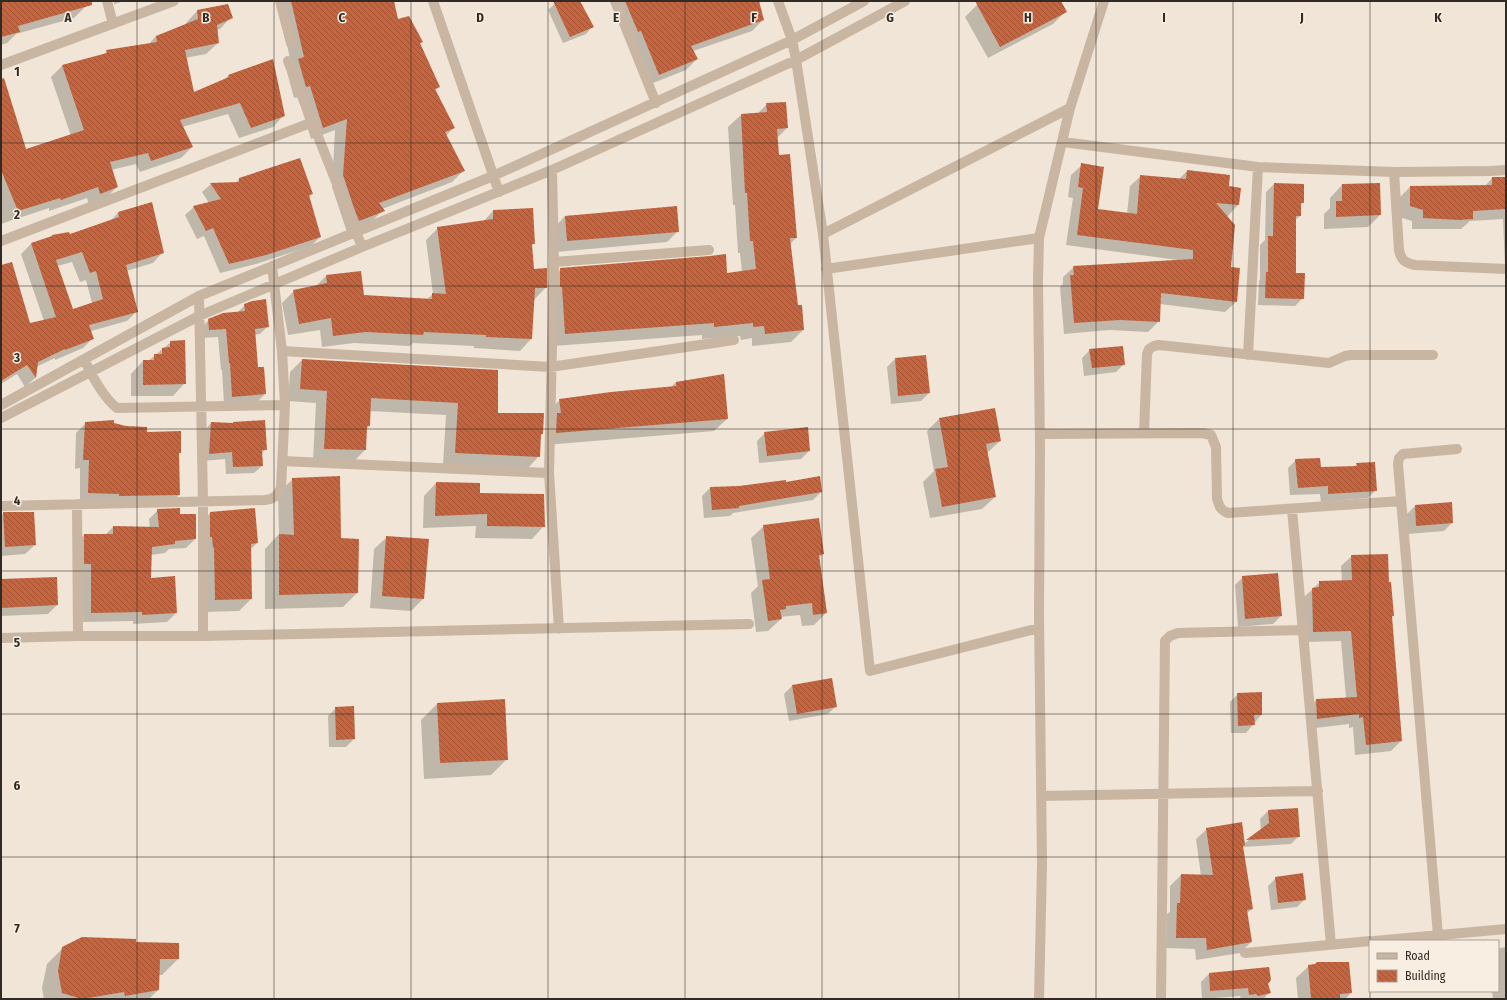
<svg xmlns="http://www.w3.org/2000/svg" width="1507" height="1000" font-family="'Fira Sans Condensed',sans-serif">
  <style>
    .shadow { fill: #0003; fill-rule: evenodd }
    .building { fill: url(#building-back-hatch); fill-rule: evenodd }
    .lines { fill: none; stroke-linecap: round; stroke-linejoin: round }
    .minor { stroke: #c8b5a2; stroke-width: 10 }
    .grid { fill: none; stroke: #322a25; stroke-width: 1; stroke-opacity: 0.55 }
    .grid-label { font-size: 13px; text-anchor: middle; font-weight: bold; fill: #322a25; stroke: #f8efe2; stroke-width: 3; stroke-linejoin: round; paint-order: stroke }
  </style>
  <defs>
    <pattern id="building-back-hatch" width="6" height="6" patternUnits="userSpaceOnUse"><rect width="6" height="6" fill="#c5653f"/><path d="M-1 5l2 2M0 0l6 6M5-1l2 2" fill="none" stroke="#a15335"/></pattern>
  </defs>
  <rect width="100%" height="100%" fill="#f0e5d6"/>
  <path class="shadow" d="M1,1H84L86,6L74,18L16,34L7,43L1,45Z
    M114,1H125L114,4Z
    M277,1H393L397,20L422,42L419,44L439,87L435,90L454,127L446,136L463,171L452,182L382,209L383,210L371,222L347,232L332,187L335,130L311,139L298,97L294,98L287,72L292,67Z
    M558,1H579L592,27L586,34L563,43L548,10Z
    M614,1H748L763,20L752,31L693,51L697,59L686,70L648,85Z
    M984,1H1059L1065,12L1053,24L988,58L965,17L977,5Z
    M197,11L231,17L220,29L216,30L218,43L206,54L185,58L193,93L224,80L228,76L272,61L284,115L273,127L239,138L228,114L182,127L192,147L181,158L140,172L136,164L111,170L117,187L106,198L89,205L87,198L49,211V208L1,224V173L34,158L71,136L51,77L62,66L102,56L107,51L148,45L156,36L186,25V23Z
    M767,104L787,128L777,138L778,156L796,238L790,244L797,306L803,330L791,342L752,346V338L741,340L740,336L702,339V335L553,346L549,299H548V282L561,269L726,274L742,272L740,253H738L735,205H733L728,127L741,115L758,113Z
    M1082,165L1097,210L1127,214L1130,186L1141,176L1179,179L1187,171L1228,187L1240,189L1238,205L1227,217L1230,268L1236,302L1225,312L1160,304L1159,321L1148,332L1109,330L1064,334L1060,287L1063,284V277L1074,267L1178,260L1066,245L1073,198L1068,197L1071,175Z
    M1506,177V267H1505L1503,219L1470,221L1461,229H1412V221L1399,217V198L1410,187L1485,186L1492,178Z
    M239,179L312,194L308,198L320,237L311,246L256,264L220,273L204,236L197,239L185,215L194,207L209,203L202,192L211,184L236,183Z
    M1274,184L1303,202L1300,205V216L1295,220V274L1303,298L1295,306L1258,305L1259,281L1260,279V245L1265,240L1266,192Z
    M1342,185L1380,215L1368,227L1324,229V214L1330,208V198Z
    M152,203L163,252L153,263L126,271L137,311L127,321L91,331L93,338L83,348L55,360V358L36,367L35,378L25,387L17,374L1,384V266L29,324L44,321L21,254L31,244L50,238L69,235L109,222L118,213ZM72,262L80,282L86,280L92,303L72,310L57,266Z
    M676,208L678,231L667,242L556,252L554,228L565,216Z
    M493,211L534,243L531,246L533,270L546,287L534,300L531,339L520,351L474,348V346L413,343L410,346L354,343L322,347L320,330L288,335L282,303L294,291L316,286L326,276L363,296L427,299L433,294L426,240L438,228L483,222Z
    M245,305L268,326L260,334L254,335L257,368L265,394L257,402L224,404L222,370H221L218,337L202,338L201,328L209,320L237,313Z
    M171,342L185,383L173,396H131V374L143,361H148Z
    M1090,350L1124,364L1116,372L1084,376L1082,358Z
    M895,359L929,393L921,401L891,404L887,367Z
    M302,360L497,371V414L542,434L540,437L539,456L527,469L443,465L446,415L370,411L369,426L366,430L365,450L353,462L313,460L316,403L288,401L290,372Z
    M724,375L727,419L714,431L545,445L547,412L560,400L671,387L676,382Z
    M994,409L1000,441L987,453L995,497L982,509L930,518L923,482L934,471L927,431L939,419Z
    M86,423H113L147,434L180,452L178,455L179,495L170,504L80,502V468L75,469L76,433Z
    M211,423L266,449L261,454L262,466L254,473L226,474L225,459L202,461L204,431Z
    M765,433L809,451L801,459L759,463L757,441Z
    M1296,460L1320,468L1354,467L1357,464L1376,490L1368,498L1321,502L1320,494L1290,495L1288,468Z
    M293,479L340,539L357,593L343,607L265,609V549L279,534L278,493Z
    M436,483L479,494L544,526L532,539L475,538L476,526L423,528L424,496Z
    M785,483L821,492L813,500L733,513L730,516L704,518L702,496L710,488Z
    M1451,503L1452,523L1444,531L1408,534L1407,514L1415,506Z
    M254,509L257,543L250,550L251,599L239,611L204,612L200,549H198V526L210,513Z
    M158,510L179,515L196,538L186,548L169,549L165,553L151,555L150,579L176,613L167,622L133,624V621L83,622L75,544L84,535H105L113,527L150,528L149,519Z
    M4,513L35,545L25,554L1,556V516Z
    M764,526L823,554L819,558L826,613L814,625L802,626L800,615L780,617L781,619L768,631L756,632L751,593L758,586L751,538Z
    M387,537L423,599L411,611L370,608L374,549Z
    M1352,556L1388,583L1393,616L1391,618L1401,741L1391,751L1355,755L1353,727L1349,728V724L1307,729L1306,710L1316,700L1346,698L1341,641L1303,642L1302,599L1320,582L1342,581L1341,566Z
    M1243,577L1281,616L1273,624L1238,627L1235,585Z
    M1,580L57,605L48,614L1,616Z
    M831,679L836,706L828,714L789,721L784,694L792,686Z
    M1238,694L1261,715L1246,733H1231L1230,702Z
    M504,700L507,759L491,775L424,779L421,720L437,704Z
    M336,708L354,739L346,747H329L328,716Z
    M1268,811L1299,836L1291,844L1242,847L1252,909L1246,914L1251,942L1240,953L1196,960L1195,949L1166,948L1167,914L1170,912V886L1181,875L1201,876L1196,839L1207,829L1244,844L1261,830L1260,819Z
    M1276,878L1305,899L1297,907L1271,910L1268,886Z
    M135,943L178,959L162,975H158V990L149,999H44L42,988L47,964L63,948Z
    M1506,947V999H1493L1492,991H1498V950L1500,948Z
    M1309,966L1351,993L1345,999H1298L1296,978Z
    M1268,968L1267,984L1270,992L1263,999H1241L1240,996L1202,999L1201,982L1209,974Z"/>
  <path class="building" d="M1,1H92V5L18,26L20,32L1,37Z
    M291,1H394L398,19L409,16L423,42L420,43L440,87L435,89L455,128L445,132L465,171L379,203L385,211L359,221L354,208L343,175L347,119L323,128L310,86L306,87L298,59L304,57Z
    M553,1H580L594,27L570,37Z
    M625,1H759L764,20L691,46L698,59L659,75L641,31L638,32Z
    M975,1H1061L1067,12L1000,47Z
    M228,4L233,18L217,25L219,43L185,50L194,92L229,77L228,75L273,59L285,116L251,128L240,103L180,120L193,147L151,161L148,153L110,162L118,187L100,194L98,187L61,200L60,198L18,211L1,170V79L4,78L26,149L84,130L62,65L107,53L106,50L157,42L156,36L198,19L197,10Z
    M786,102L788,128L777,129L779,155L790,154L797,238H790L798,305H802L804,330L765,334L764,326L753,327V323L714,327V323L565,334L562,287H560V268L710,256L726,254L727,273L756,269L753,241H750L747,193H745L741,114L767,112L766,103Z
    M300,158L313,194L309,195L321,237L266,255L229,264L213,228L206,231L193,206L221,199L210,183L239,182V178Z
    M1081,163L1104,167L1098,209L1137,214L1140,175L1186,179L1187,170L1230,175L1229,186L1241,188L1239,205L1216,203L1235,225L1231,267L1240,268L1237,302L1161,293L1160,322L1120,320L1074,323L1070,275H1074L1073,266L1193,259V250L1077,235L1083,188L1078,187Z
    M1492,177H1506V209L1473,211V219L1459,220L1423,218V210L1410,206V186L1492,185Z
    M1274,183L1304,184V203H1301V216H1296V273H1305L1304,299L1265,298L1266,272H1268V236H1273Z
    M1380,183L1381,215L1336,217V201H1342V184Z
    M152,202L164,253L126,265L138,312L89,325L94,339L65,350V349L38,362L36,378L27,365L1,381V265L12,262L30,323L56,317L31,243L52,236V235L69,232L70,234L119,217L118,212ZM82,252L90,273L96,271L103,299L73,309L56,260Z
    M677,206L679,232L567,241L565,216Z
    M533,208L535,244H532L534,269L547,268V288H535L532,339L486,337V335L424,332L423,335L366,332L333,336L331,318L299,324L293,290L327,283L326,275L361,271L364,295L432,299V293L446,294L437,227L493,219V210Z
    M266,299L269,327L255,329L258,367H264L266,394L232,397L230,363H229L226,329L209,330L208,319L223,313L245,311L244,304L252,301Z
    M185,340L186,384L143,385V360H154V354H162V348L170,347V341Z
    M1123,346L1125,365L1092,368L1089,349Z
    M926,355L930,393L898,396L895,358Z
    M302,359L498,370V413H544L543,434H541L540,457L455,453L458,403L371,398L370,426H367L366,450L324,449L327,391L300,389Z
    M724,374L728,419L556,433L557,413H561L559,399L611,392L676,386V382Z
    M995,408L1001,441L986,444L996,497L942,507L935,469L948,467L939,418Z
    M114,420V423L126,426L147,427V432L181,431V453H179L180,495L119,496V494L88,493L89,460H83L85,422Z
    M265,420L267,450H262L263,466L233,467L232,452L209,454L211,422L233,423V422Z
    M808,427L810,451L767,456L764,432Z
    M1320,458L1321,467L1357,466L1356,463L1375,462L1377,491L1328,494V486L1298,488L1295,459Z
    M340,476L341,538L359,539L358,593L279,595V534L294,535L292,478Z
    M820,476L822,492L739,506V508L712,510L710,487L739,486L786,480V482Z
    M436,482L480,483V493L544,494L545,527L487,526V514L435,516Z
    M1452,502L1453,523L1416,526L1415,505Z
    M180,508V514H196V539L175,541V544L152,547L151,578L175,576L177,613L142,615V612L91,613V564H84V534H113V526L159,527L157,509Z
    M255,508L258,543L251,544L252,599L215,600L214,547L213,548L212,537H210V512Z
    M3,512H34L36,545L5,547Z
    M819,518L824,554L819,555L827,613L813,615L812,603L786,606V609L780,610L782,619L768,621L762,580L770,579L763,525Z
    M386,536L429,539L424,599L382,596Z
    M1388,554L1389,582H1391L1394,616H1392L1402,741L1366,745L1363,717L1359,718V714L1317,719L1316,699L1357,697L1351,631L1313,632L1312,588L1319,587V581L1352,580L1351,555Z
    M1278,573L1282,616L1245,619L1242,576Z
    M57,577L58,605L1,608V579Z
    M832,678L837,707L797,714L792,685Z
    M1262,692V715H1254L1255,725L1238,726L1237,693Z
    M505,699L508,760L440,763L437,703Z
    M354,706L355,739L336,740L335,707Z
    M1298,808L1300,837L1246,840L1269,823L1268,810Z
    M1242,822L1245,845L1243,846L1253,909L1247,910L1252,942L1207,950L1206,938H1176L1177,903H1180L1181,874L1213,875L1206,828Z
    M1303,873L1306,900L1278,903L1275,877Z
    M82,937L136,939V942L179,943V959H160L159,990L125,996L124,992L82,999L62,993L58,971L62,947Z
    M1317,962H1349L1352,993L1340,994V998H1311L1308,965L1315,964Z
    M1269,967L1271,980L1268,984L1271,993L1258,996L1256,994L1249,995L1248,988L1210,991L1209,973Z"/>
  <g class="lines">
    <path class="minor" d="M107,1L113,24
      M280,1L291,43
      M433,1L499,192
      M615,1L656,103
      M778,1L792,40L796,60L823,234L870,671L1039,628
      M288,61L362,247
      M1,65L174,1
      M1063,142L1258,167L1394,172L1490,171L1506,170
      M552,170L554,262L549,473L559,629
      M1394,172L1399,250C1401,260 1405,263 1415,265L1506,269
      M823,234L1070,108
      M1,241L313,122
      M554,262L709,250
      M826,269L1039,238
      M199,296L203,502V636
      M282,351L550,367L734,340
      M1248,355L1258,167
      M84,359C91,374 104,398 117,408L285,405
      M1,405L199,296L493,176L792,40L864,1
      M1,418L199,316L362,247L552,170L796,60L905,1
      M1144,433L1147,354L1149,349L1154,346L1159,345L1329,363L1345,356L1351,355H1433
      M1040,434L1202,433L1211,435L1216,447L1217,498C1219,506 1220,510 1228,513L1401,501
      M282,461L549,473
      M77,504L78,636
      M1,506L265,500C274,499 277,496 281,488L285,405L282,351L272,266
      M1292,509L1331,945
      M1,638L78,636H203L749,624
      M1041,796L1318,791
      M1438,935L1398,464L1399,458L1403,454L1457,449
      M1374,941L1506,929
      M1245,953L1370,941
      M1039,999L1042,864L1039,615L1040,449L1038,280L1039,238L1070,108L1104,1
      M1161,999L1165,641L1170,636L1178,633L1304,630"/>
  </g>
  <path class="grid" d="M137,1V999M274,1V999M411,1V999M548,1V999M685,1V999M822,1V999M959,1V999M1096,1V999M1233,1V999M1370,1V941M1,143H1506M1,286H1506M1,429H1506M1,571H1506M1,714H1506M1,857H1506M1370,941V991M1370,991V999"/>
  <g class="grid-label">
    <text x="68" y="22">A</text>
    <text x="206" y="22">B</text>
    <text x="342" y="22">C</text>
    <text x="480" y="22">D</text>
    <text x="616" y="22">E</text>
    <text x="754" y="22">F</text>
    <text x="890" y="22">G</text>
    <text x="1028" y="22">H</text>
    <text x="1164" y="22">I</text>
    <text x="1302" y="22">J</text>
    <text x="1438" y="22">K</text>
    <text x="17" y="76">1</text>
    <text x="17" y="219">2</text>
    <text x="17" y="362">3</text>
    <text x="17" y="505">4</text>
    <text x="17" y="647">5</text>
    <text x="17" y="790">6</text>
    <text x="17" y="933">7</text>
  </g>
  <rect width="1507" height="1000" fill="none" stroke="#322a25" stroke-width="4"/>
  <rect x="1369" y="940" width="130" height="52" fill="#f8efe2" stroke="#a9a096"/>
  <rect x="1377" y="953" width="20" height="6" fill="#c8b5a2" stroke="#a9a096"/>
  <text x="1405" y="960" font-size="12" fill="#322a25">Road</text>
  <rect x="1377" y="970" width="20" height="12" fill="url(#building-back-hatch)" stroke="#a9a096"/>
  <text x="1405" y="980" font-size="12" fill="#322a25">Building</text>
</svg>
